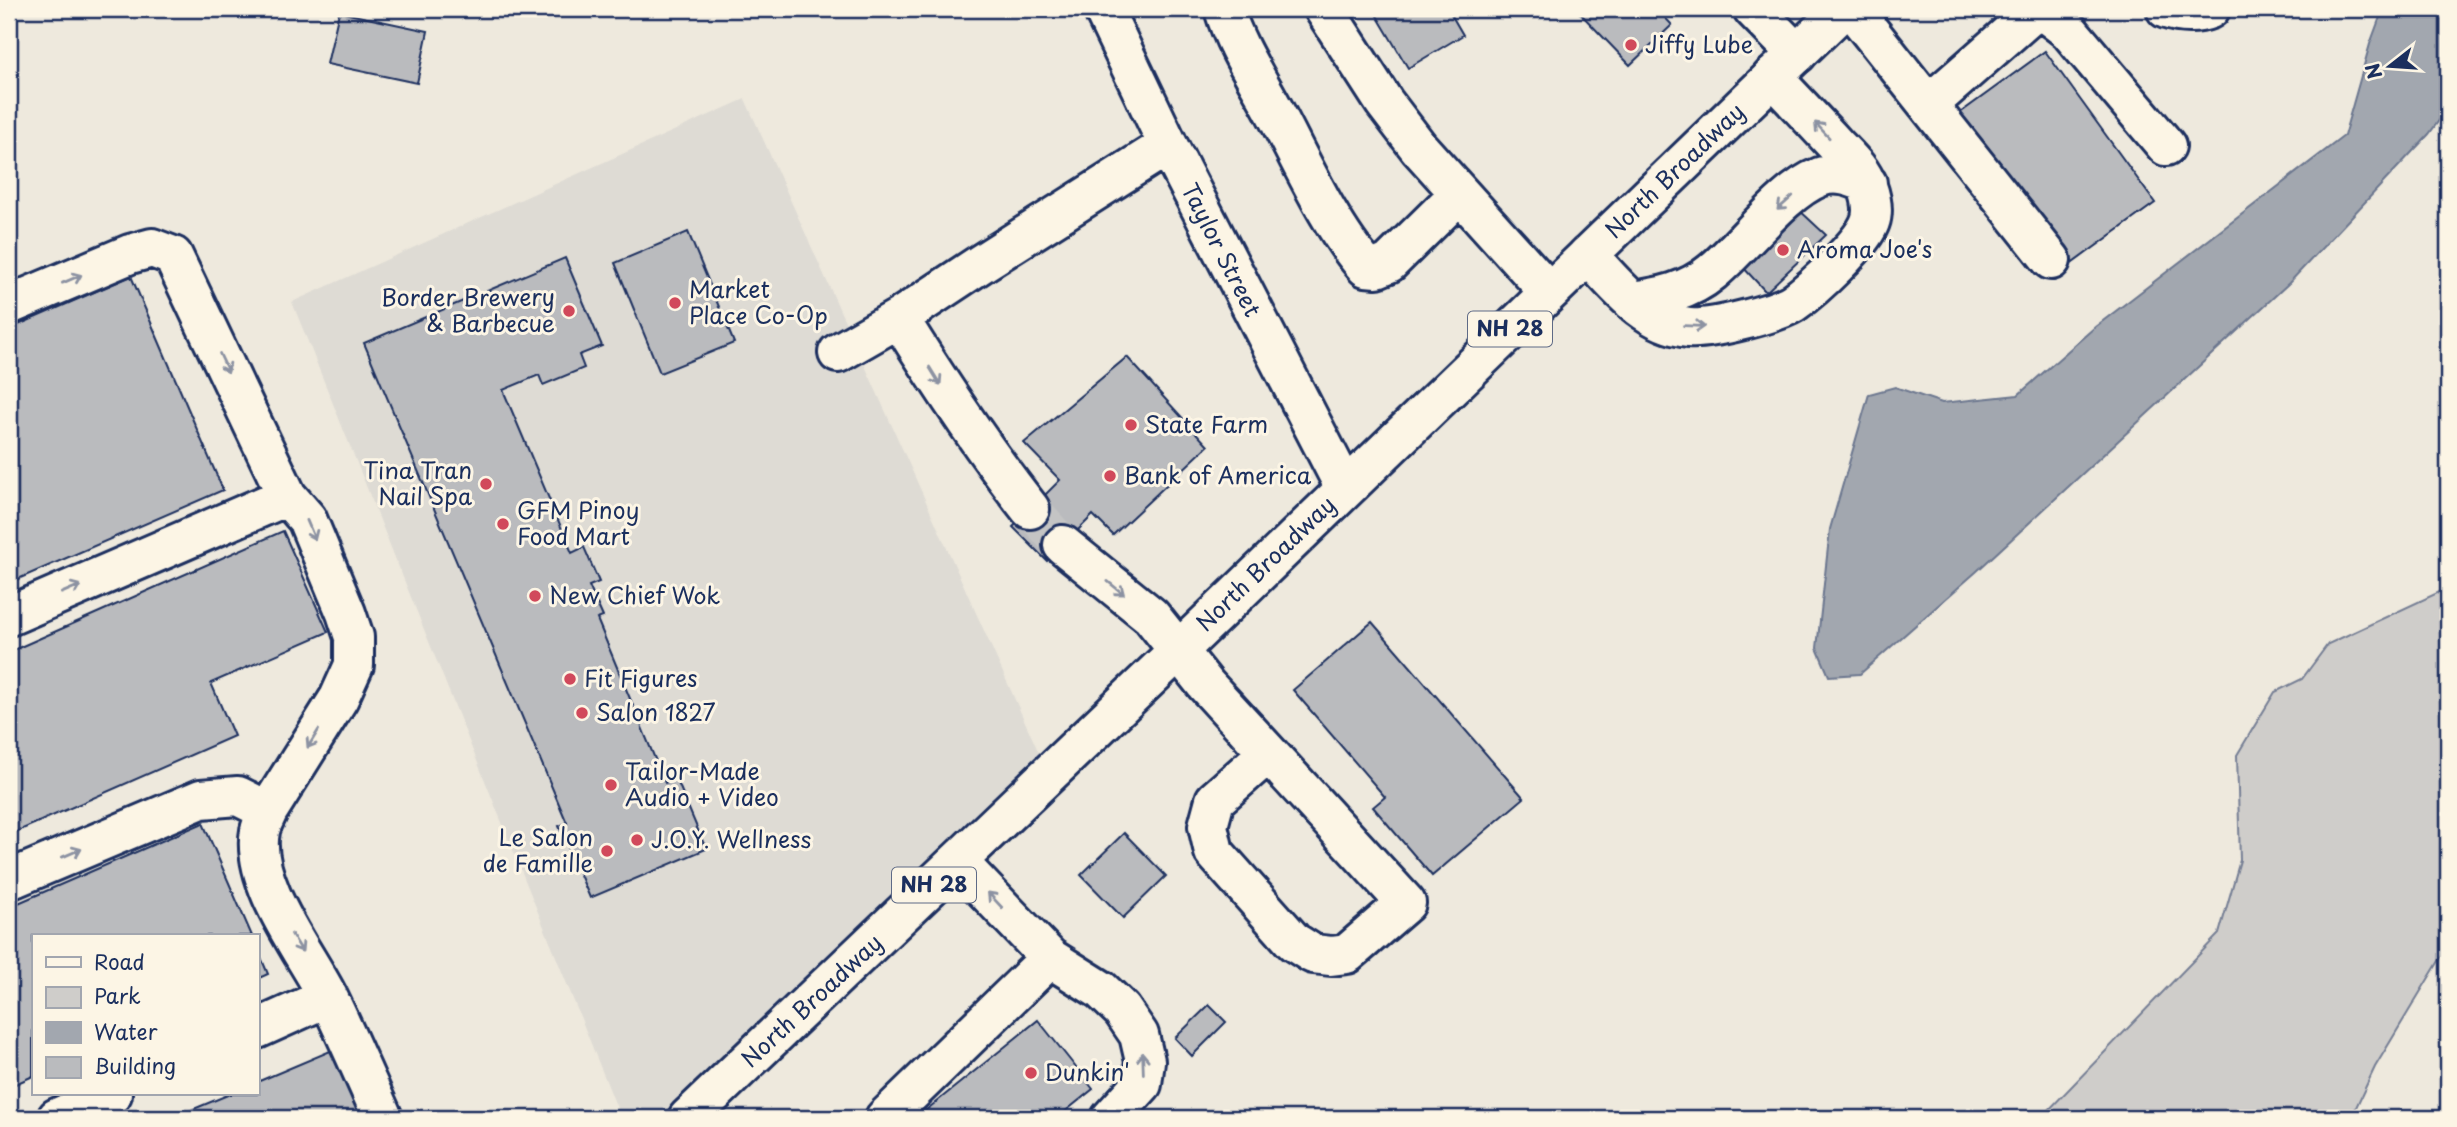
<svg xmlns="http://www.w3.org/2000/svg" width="2457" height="1127" font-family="'Playpen Sans',sans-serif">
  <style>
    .built { fill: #dedbd4 }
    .green { fill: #cfcdca; stroke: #757e94; stroke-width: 2 }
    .water { fill: #a2a7af; stroke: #6c778f; stroke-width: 2 }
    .building { fill: #babbbe; stroke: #1b2f5e; stroke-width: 2 }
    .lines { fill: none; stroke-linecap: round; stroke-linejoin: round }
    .minor-tunnel { stroke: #c4c4c4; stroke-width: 38; stroke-dasharray: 38 19; stroke-linecap: butt }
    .minor-casing { stroke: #1b2f5e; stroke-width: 44 }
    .major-casing { stroke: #1b2f5e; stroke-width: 44 }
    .minor { stroke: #fcf5e5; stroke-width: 38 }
    .major { stroke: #fcf5e5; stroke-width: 38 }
    .oneway { stroke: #8c92a2 }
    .poi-dot { fill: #d1495b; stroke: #fcf5e5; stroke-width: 2.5 }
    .labels { text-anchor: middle; stroke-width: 6; stroke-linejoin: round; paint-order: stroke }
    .shield { fill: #fcf5e5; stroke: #5e6a86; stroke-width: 2 }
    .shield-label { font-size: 21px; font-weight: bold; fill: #1b2f5e }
    .poi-label { font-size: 23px; fill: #1b2f5e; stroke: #fcf5e5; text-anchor: start }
    .street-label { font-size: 23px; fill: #1b2f5e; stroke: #fcf5e5 }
  </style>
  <rect width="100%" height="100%" fill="#eee9dd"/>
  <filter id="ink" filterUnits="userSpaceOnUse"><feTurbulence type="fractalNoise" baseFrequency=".0143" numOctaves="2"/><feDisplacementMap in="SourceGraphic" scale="14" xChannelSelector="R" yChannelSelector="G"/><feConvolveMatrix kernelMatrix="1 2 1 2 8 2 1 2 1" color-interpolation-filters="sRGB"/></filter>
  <g filter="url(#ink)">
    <path class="built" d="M745,99L1048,773L688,1118H621L292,302Z"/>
    <path class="green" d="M2448,588V946L2375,1067L2351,1118H2041L2219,934L2240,860L2237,755L2275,692L2302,679L2328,644Z"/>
    <path class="water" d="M2383,9H2448V108L2429,134L2289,283L1976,572L1860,674L1829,676L1817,648L1830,529L1869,394L1895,387L1942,403L2018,395L2095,327L2344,136L2370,44Z"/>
    <path class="building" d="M1373,9H1448L1463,35L1408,68Z
      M1576,9H1657L1672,25L1630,65Z
      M339,12L428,31L417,83L327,64Z
      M2045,51L2155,203L2070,265L1960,113Z
      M1797,208L1826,235L1766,292L1741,265Z
      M688,232L734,343L660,373L615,263Z
      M565,258L602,346L579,355L584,368L543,385L539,375L503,390L572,553L584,547L599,582L589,586L603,617L597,619L665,783L676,778L706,849L590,898L559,826L567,823L364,343Z
      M131,276L223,490L9,583V329Z
      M1127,357L1208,446L1113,535L1093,515L1047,561L1013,527L1060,480L1024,443Z
      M283,531L328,632L211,683L234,736L9,835V652Z
      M1372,622L1524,798L1432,876L1373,807L1385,797L1293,690Z
      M203,823L252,936H33V1076L9,1087V907Z
      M1124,833L1166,876L1123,918L1081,875Z
      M257,948L268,974L257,979Z
      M1209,1005L1226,1022L1192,1056L1175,1038Z
      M1038,1020L1093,1089L1057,1118H923L920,1115Z
      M335,1049L365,1118H172L230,1094H257V1082Z"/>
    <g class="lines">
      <path class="minor-tunnel" d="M1030,509L1063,545"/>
      <g class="minor-casing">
        <path id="minor" d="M1103,9L1168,145L1345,488
          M1224,9C1235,46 1258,80 1276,114C1301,161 1331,228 1366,267L1377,268L1389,263L1459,194
          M1324,9L1384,102L1419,148L1549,292
          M1753,9L1797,54
          M1852,9L2051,260
          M2166,9C2181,14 2195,15 2210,9
          M1928,105L2034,12L2047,14L2069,31L2166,146
          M1588,255C1616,285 1645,324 1689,328C1710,330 1775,314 1793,303C1813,289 1862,244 1870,222C1874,211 1871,197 1867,186C1862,170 1846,156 1835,144C1814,121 1793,99 1772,77
          M1632,301C1661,297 1688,292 1712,272C1744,246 1783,191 1820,177C1837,171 1852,177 1867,183
          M9,305L130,254L152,248L173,256L287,496
          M899,318C940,384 982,448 1030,509
          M838,353L899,318L982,263L1168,145
          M1063,545L1151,616L1206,685L1406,903L1347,954L1331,956L1313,954L1294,942L1214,852L1208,826L1215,800L1268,753
          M9,616L287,496L307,519L346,613L354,637V665L339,698L268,811C265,818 261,825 260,831C250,883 305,952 328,997C347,1036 365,1078 383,1118
          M958,862L1050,958L1101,990L1122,1010L1139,1035L1145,1061L1142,1084L1111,1118
          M9,880L201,799L238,796L268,811
          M257,1029L328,997
          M57,1118L112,1094
          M885,1118L1050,958"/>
      </g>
      <g class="major-casing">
        <path id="major" d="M688,1118L1179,650L1843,9"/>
      </g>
      <use href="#minor" class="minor"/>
      <use href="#major" class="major"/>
    </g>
    <defs><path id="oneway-shaft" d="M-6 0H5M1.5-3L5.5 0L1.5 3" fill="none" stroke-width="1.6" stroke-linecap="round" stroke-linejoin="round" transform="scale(1.75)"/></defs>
    <g class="oneway">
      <use href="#oneway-shaft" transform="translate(1822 130) rotate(-133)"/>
      <use href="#oneway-shaft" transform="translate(1785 203) rotate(138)"/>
      <use href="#oneway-shaft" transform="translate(72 279) rotate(-23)"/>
      <use href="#oneway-shaft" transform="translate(1694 326) rotate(2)"/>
      <use href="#oneway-shaft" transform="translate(224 363) rotate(65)"/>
      <use href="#oneway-shaft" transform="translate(935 376) rotate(58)"/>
      <use href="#oneway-shaft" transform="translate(311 530) rotate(67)"/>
      <use href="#oneway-shaft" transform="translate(1116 588) rotate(39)"/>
      <use href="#oneway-shaft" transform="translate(71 589) rotate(-23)"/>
      <use href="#oneway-shaft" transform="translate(313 739) rotate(122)"/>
      <use href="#oneway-shaft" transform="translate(72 853) rotate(-23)"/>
      <use href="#oneway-shaft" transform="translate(995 900) rotate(-133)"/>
      <use href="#oneway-shaft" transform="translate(297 943) rotate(58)"/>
      <use href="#oneway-shaft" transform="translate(1143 1063) rotate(-92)"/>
    </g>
  </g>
  <g class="poi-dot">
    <circle cx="1631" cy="45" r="7"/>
    <circle cx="1783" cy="250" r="7"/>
    <circle cx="675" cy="303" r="7"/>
    <circle cx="569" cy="311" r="7"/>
    <circle cx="1131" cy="425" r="7"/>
    <circle cx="1110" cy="476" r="7"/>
    <circle cx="486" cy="484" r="7"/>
    <circle cx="503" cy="524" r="7"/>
    <circle cx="535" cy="596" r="7"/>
    <circle cx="570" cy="679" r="7"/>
    <circle cx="582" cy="713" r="7"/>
    <circle cx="611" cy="785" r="7"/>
    <circle cx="637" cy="840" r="7"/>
    <circle cx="607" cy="851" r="7"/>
    <circle cx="1031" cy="1073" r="7"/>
  </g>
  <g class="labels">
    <g class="shield">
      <rect x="1468" y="311.5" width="84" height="35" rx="5"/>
      <rect x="892" y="867.5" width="84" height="35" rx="5"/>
    </g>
    <g class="shield-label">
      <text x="1510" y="336">NH 28</text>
      <text x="934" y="892">NH 28</text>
    </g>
    <g class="poi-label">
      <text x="1645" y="53">Jiffy Lube</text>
      <text x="1797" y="258">Aroma Joe's</text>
      <text x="689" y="298">Market<tspan x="689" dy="26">Place Co-Op</tspan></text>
      <text x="555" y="306" text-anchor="end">Border Brewery<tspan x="555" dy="26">&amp; Barbecue</tspan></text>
      <text x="1145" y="433">State Farm</text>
      <text x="472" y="479" text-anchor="end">Tina Tran<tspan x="472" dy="26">Nail Spa</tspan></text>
      <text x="1124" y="484">Bank of America</text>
      <text x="517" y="519">GFM Pinoy<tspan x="517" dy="26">Food Mart</tspan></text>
      <text x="549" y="604">New Chief Wok</text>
      <text x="584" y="687">Fit Figures</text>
      <text x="596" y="721">Salon 1827</text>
      <text x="625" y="780">Tailor-Made<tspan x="625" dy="26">Audio + Video</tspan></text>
      <text x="593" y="846" text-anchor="end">Le Salon<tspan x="593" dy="26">de Famille</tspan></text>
      <text x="651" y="848">J.O.Y. Wellness</text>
      <text x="1045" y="1081">Dunkin'</text>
    </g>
    <g class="street-label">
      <text transform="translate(1675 171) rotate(-44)" y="8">North Broadway</text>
      <text transform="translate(1221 250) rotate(63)" y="8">Taylor Street</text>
      <text transform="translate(1266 564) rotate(-44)" y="8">North Broadway</text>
      <text transform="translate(812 1001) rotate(-43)" y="8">North Broadway</text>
    </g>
  </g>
  <rect width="2457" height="1127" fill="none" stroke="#fcf5e5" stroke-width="35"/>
  <rect x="18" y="18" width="2422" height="1092" fill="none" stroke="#1b2f5e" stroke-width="2.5" filter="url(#ink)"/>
  <rect x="32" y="934" width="228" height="161" fill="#fcf5e5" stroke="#a2a6af" stroke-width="2"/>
  <rect x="46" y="957" width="35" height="10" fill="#fcf5e5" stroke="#a2a6af" stroke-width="2"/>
  <text x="94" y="970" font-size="21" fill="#1b2f5e">Road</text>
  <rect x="46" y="987" width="35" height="21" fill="#cfcdca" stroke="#a2a6af" stroke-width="2"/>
  <text x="94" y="1004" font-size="21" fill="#1b2f5e">Park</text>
  <rect x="46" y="1022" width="35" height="21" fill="#a2a7af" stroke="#a2a6af" stroke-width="2"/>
  <text x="94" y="1040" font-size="21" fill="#1b2f5e">Water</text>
  <rect x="46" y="1057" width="35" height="21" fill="#babbbe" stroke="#a2a6af" stroke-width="2"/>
  <text x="94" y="1074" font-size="21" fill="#1b2f5e">Building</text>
  <g transform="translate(2390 66) rotate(253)" stroke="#fcf5e5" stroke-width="5" paint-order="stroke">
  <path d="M0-5L12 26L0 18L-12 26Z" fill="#1b2f5e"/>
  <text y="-10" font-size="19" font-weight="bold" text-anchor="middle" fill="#1b2f5e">N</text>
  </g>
</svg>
